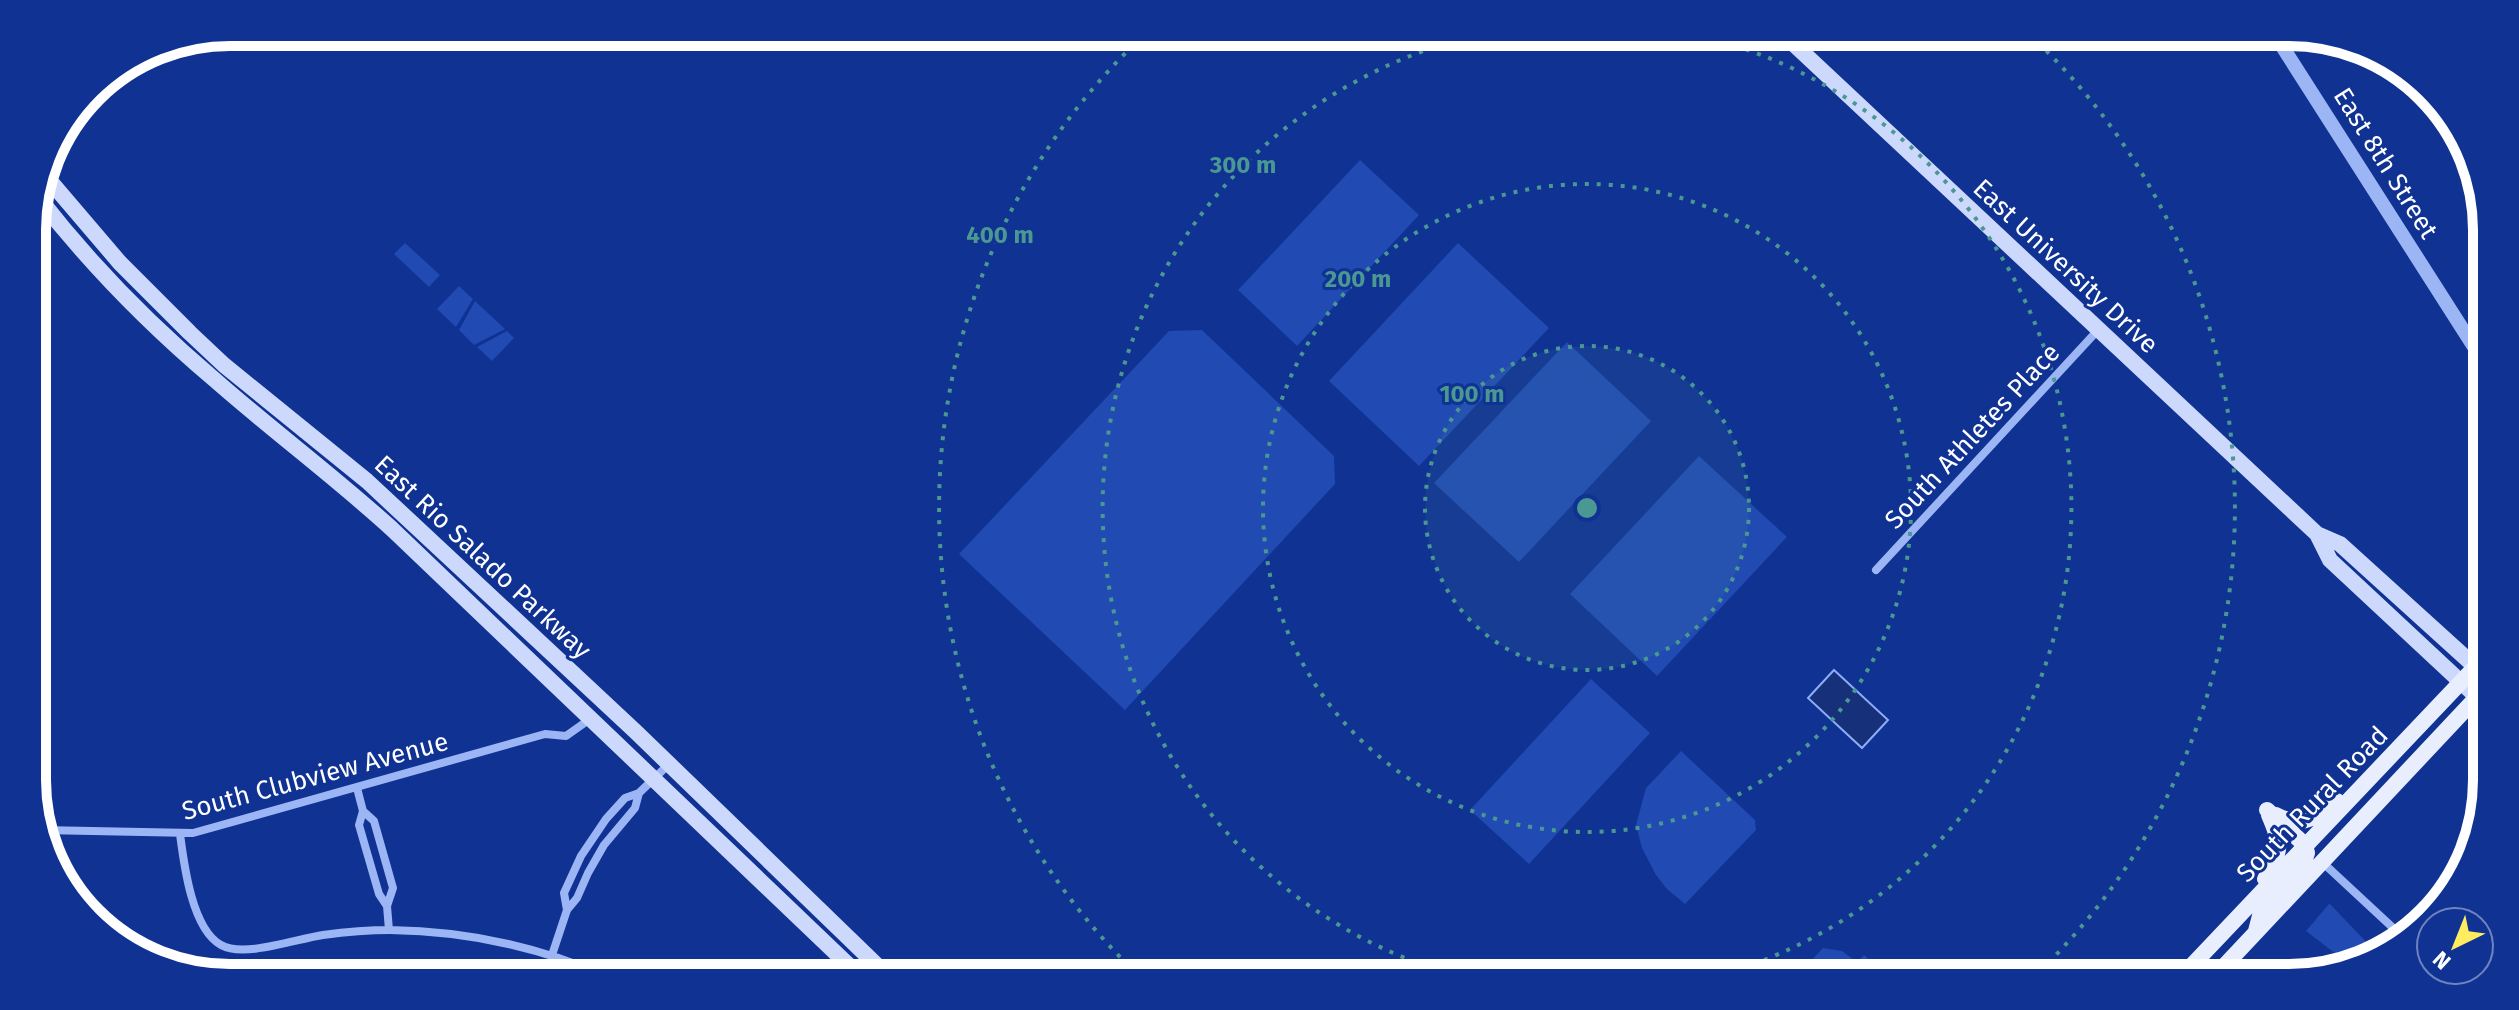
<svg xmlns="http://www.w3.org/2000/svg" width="2519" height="1010" font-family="'Fira Sans',sans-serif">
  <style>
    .green { fill: #214ab3 }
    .water { fill: #16307a; stroke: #8dadf7; stroke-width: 2 }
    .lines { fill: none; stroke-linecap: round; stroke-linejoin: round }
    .minor { stroke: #9cb5f4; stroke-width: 8 }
    .tertiary { stroke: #9cb5f4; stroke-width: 14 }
    .secondary { stroke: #ccd9fd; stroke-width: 16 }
    .primary { stroke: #e9eeff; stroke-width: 16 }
    .ring { fill: none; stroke: #4b9892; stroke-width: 4; stroke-dasharray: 4 8 }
    .labels { text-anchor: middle; stroke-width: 6; stroke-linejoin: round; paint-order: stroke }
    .street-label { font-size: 26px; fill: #fff; stroke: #0f3293 }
    .rim { fill: none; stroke: #fff; stroke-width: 10 }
    .centre { fill: #4b9892; stroke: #0f3293; stroke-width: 4 }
    .ring-label { font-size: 24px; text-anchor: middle; font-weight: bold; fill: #4b9892; stroke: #0f3293; stroke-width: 6; stroke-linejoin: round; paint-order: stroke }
  </style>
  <rect width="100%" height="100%" fill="#0f3293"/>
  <path class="green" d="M1360,160L1419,215L1297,346L1238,290Z
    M405,243L440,275L429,287L394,254Z
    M1458,243L1549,328L1419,466L1329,381Z
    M459,286L473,299L456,327L437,309Z
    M475,301L505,329L474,345L459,330Z
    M1202,330L1334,456L1335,484L1125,710L959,554L1169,331Z
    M507,331L514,338L492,361L477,347Z
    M1567,342L1651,421L1519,562L1434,483Z
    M1699,456L1787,537L1657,676L1570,594Z
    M1591,679L1650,733L1529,864L1470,810Z
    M1681,751L1755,820L1756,830L1685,904L1667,889L1656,875L1642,848L1636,825L1646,788Z
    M2329,904H2330L2374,950L2345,961L2306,931Z
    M1823,948L1842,951L1857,962L1864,955L1890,978H1795Z"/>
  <path class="water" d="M1834,670L1888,720L1862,748L1808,698Z"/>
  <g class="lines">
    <path class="minor" d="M1876,570L2098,330
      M357,788L363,811
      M639,793L669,764
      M41,830L193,833L545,734L566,736L590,719
      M180,834C184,865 192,929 221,945C244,958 296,939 323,935C345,932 368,930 390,930C465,931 541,947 610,978
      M2321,861L2405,939
      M387,906L393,888L374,821L363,811L359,825L379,894L387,906L389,930
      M552,955L567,910L577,898L588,873L604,845L635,808L639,793L625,798L606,819L581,856L564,893L567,910
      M822,978L842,959"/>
    <path class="tertiary" d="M2273,32L2483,361"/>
    <path class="secondary" d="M1781,32L2317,534L2340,544L2479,670
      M44,174L120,263L190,333L224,365L367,481L636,732L890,978
      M38,197C90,264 150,325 215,380C273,431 335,477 392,529L862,978
      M2317,534L2330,560L2478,698"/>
    <path class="primary" d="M2276,815C2303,829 2314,817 2337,801
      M2265,879C2281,849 2283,847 2269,815
      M2256,931L2262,908L2304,862L2307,853L2305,845L2267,810
      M2180,978L2479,663
      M2213,978L2478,696"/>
  </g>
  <circle cx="1587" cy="508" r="162" fill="#4b9892" fill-opacity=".12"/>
  <g class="ring">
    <circle cx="1587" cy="508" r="162"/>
    <circle cx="1587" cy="508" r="324"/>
    <path d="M1461 977A486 486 0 0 1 1486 33M1688 33A486 486 0 0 1 1713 977"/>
    <path d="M1137 974A648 648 0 0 1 1145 34M2029 34A648 648 0 0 1 2037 974"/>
  </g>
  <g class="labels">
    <g class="street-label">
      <text transform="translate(2386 163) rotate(58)" y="9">East 8th Street</text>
      <text transform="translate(2066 266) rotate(43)" y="9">East University Drive</text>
      <text transform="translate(1972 436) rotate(-47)" y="9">South Athletes Place</text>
      <text transform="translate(483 557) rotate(43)" y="9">East Rio Salado Parkway</text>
      <text transform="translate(315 776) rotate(-15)" y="9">South Clubview Avenue</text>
      <text transform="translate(2312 804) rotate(-46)" y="9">South Rural Road</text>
    </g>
  </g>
  <path d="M0 0H2519V1010H0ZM230 46H2289A184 184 0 0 1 2473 230V780A184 184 0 0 1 2289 964H230A184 184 0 0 1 46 780V230A184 184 0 0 1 230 46Z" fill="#0f3293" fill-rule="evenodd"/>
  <path class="rim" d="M230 46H2289A184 184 0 0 1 2473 230V780A184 184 0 0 1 2289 964H230A184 184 0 0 1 46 780V230A184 184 0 0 1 230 46Z"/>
  <circle cx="1587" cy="508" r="12" class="centre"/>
  <g class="ring-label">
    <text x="1243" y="173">300 m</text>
    <text x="1000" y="243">400 m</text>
    <text x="1358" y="287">200 m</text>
    <text x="1472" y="402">100 m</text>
  </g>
  <g transform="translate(2455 946) rotate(223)"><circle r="38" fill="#0f3293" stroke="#6f84be" stroke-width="2"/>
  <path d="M0-6L14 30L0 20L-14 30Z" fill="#ffec5f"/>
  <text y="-12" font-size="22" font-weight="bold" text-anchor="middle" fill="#ffffff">N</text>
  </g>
</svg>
